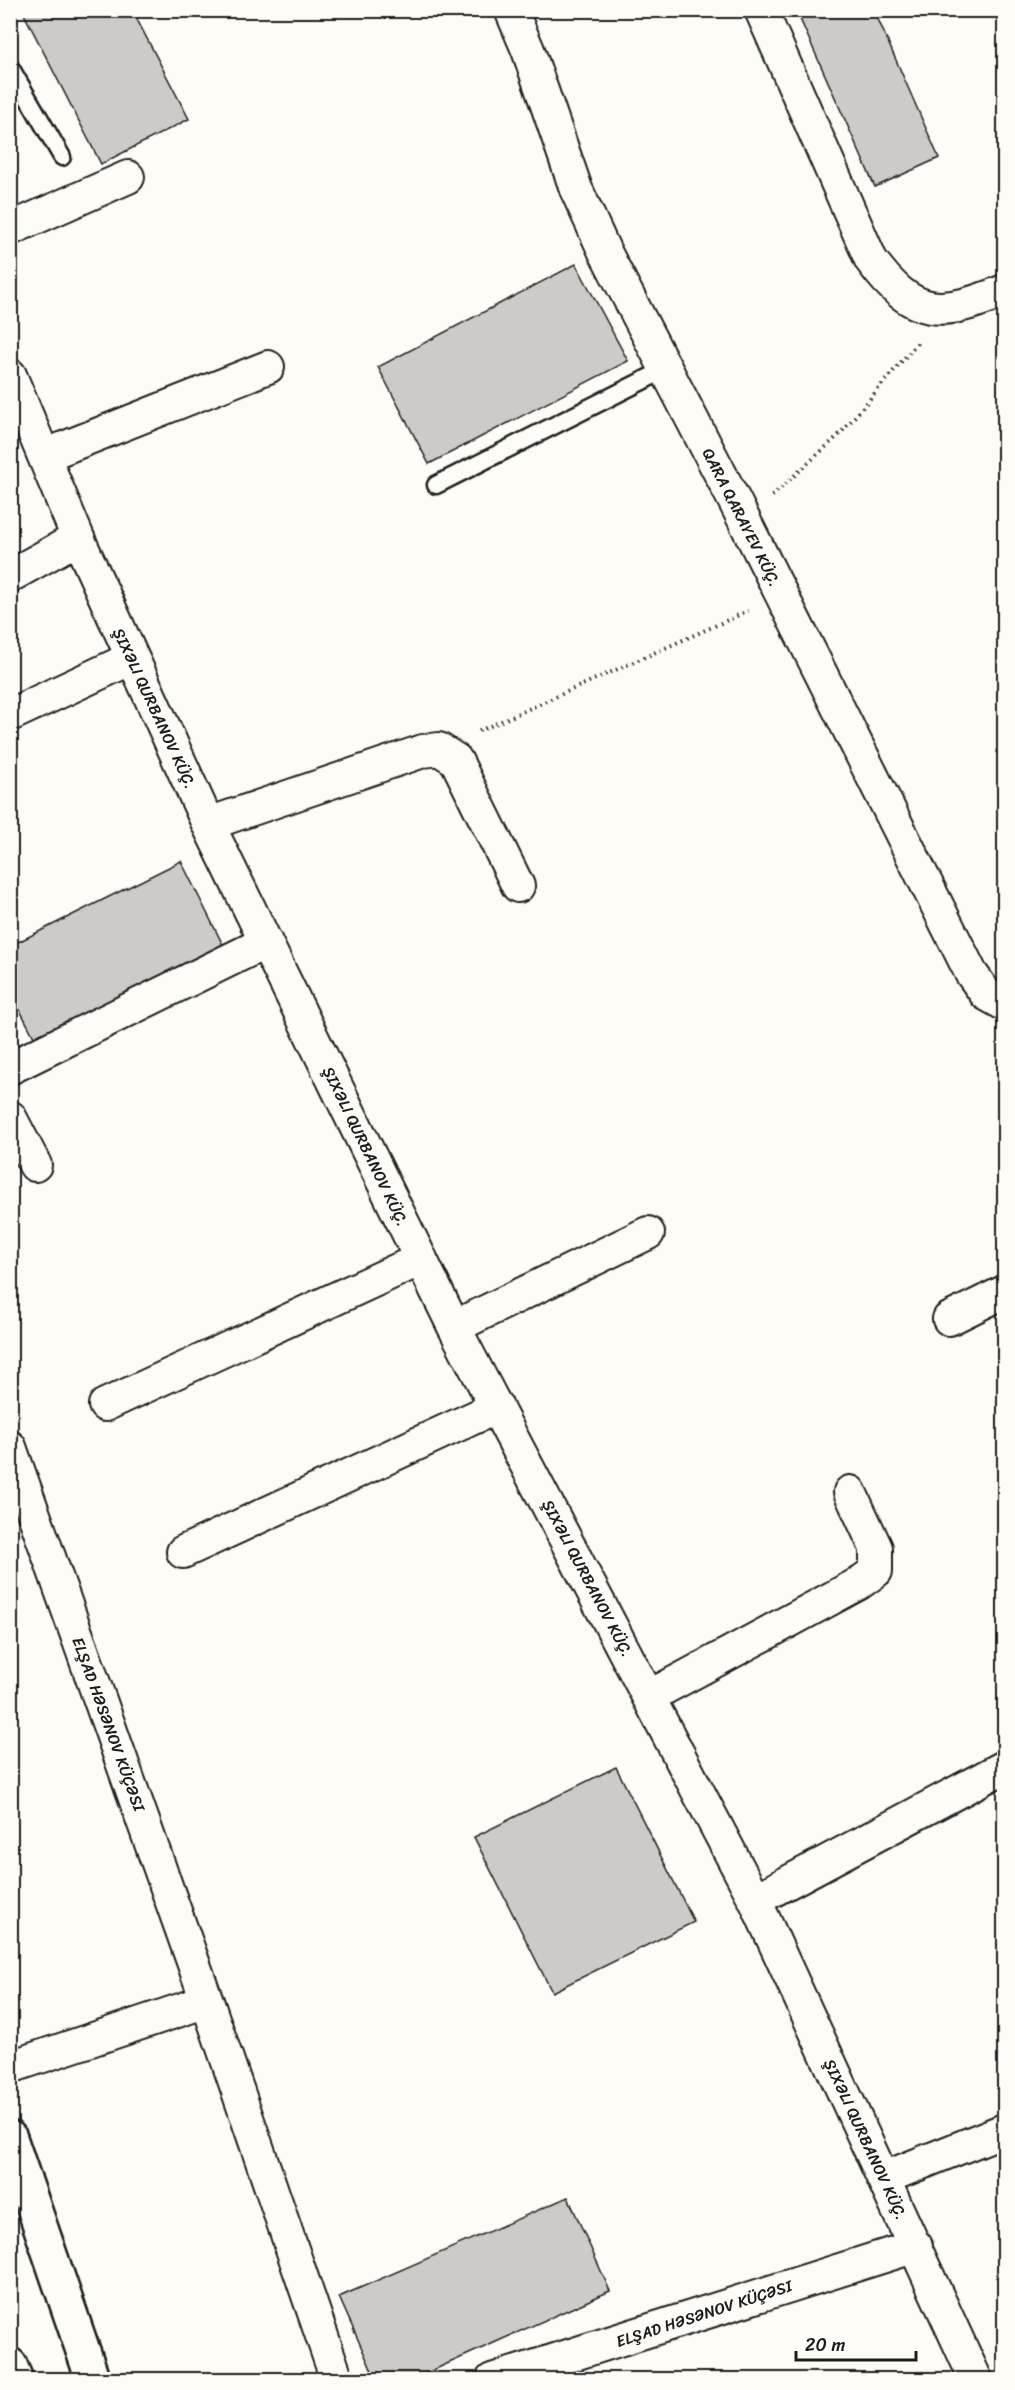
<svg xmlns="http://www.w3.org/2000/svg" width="1015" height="2390" font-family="Sriracha,sans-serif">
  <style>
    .building { fill: #cccbc8; stroke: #1c1c1c; stroke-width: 1.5 }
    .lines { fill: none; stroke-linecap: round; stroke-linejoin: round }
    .service-casing { stroke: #1c1c1c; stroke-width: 21 }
    .minor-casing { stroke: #1c1c1c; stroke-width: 36 }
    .trunk-casing { stroke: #1c1c1c; stroke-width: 38 }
    .path { stroke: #1c1c1c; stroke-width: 4; stroke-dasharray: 1.5 4.5; stroke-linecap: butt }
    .service { stroke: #fdfcf7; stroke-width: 16 }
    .minor { stroke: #fdfcf7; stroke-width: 32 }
    .trunk { stroke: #fdfcf7; stroke-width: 33 }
    .labels { text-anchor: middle; stroke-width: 6; stroke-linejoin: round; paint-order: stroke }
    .street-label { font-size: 16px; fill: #1c1c1c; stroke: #fdfcf7 }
  </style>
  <rect width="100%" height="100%" fill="#fdfcf7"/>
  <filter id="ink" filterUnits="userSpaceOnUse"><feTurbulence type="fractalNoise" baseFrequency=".0167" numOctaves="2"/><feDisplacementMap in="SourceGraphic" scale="12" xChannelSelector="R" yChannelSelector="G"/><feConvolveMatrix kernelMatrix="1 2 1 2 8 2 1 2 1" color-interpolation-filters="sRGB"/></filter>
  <g filter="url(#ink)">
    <path class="building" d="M22,10H132L189,119L101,164Z
      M796,10H874L939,158L875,187Z
      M576,264L628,361L429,464L378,367Z
      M181,861L223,945L35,1039L10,991V946Z
      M616,1767L694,1922L552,1992L474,1837Z
      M568,2197L610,2291L411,2380H376L339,2297Z"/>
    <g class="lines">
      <g class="service-casing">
        <path id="service" d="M10,67L62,157
          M436,485L666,369"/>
      </g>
      <g class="minor-casing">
        <path id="minor" d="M511,10L528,50L576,189L604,250L735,502L971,973L986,994L1004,1004
          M761,10L871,260C914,319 941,316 1004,291
          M10,229L128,177
          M10,375L78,538L208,824L454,1327L755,1900L976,2380
          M46,455L268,367
          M10,576L78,538
          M10,715L132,658
          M208,824L423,751L439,749L456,760L518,886
          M10,1068L266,942
          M10,1117L35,1165
          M949,1319L1004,1292
          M454,1327L648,1233
          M105,1405L421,1259
          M10,1447L207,2001L337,2380
          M183,1552L497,1407
          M650,1696L858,1584L876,1571V1548L850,1492
          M755,1900L1004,1767
          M10,2067L207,2001
          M884,2178L1004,2130
          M492,2380L916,2246"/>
      </g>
      <g class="trunk-casing">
        <path id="trunk" d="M10,2138L93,2380
          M10,2365L16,2380"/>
      </g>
      <path class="path" d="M772,496L840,434L919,341
        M479,731L748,611"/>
      <use href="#service" class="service"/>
      <use href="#minor" class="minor"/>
      <use href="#trunk" class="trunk"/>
    </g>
  </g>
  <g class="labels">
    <g class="street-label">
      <text transform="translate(742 517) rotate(63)" y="6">QARA QARAYEV KÜÇ.</text>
      <text transform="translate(155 708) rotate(65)" y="6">ŞIXƏLI QURBANOV KÜÇ.</text>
      <text transform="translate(366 1146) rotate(64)" y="6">ŞIXƏLI QURBANOV KÜÇ.</text>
      <text transform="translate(588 1578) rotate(62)" y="6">ŞIXƏLI QURBANOV KÜÇ.</text>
      <text transform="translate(109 1724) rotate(70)" y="6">ELŞAD HƏSƏNOV KÜÇƏSI</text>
      <text transform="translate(866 2139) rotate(65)" y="6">ŞIXƏLI QURBANOV KÜÇ.</text>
      <text transform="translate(704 2313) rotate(-18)" y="6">ELŞAD HƏSƏNOV KÜÇƏSI</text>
    </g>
  </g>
  <rect width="1015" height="2390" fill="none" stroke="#fdfcf7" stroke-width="36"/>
  <rect x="18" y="18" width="979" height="2354" fill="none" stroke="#1c1c1c" stroke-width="2" filter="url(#ink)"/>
  <path d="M796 2351v9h120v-9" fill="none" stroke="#1c1c1c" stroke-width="3"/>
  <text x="805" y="2351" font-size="18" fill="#1c1c1c" stroke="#fdfcf7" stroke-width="4.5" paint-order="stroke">20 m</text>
</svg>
